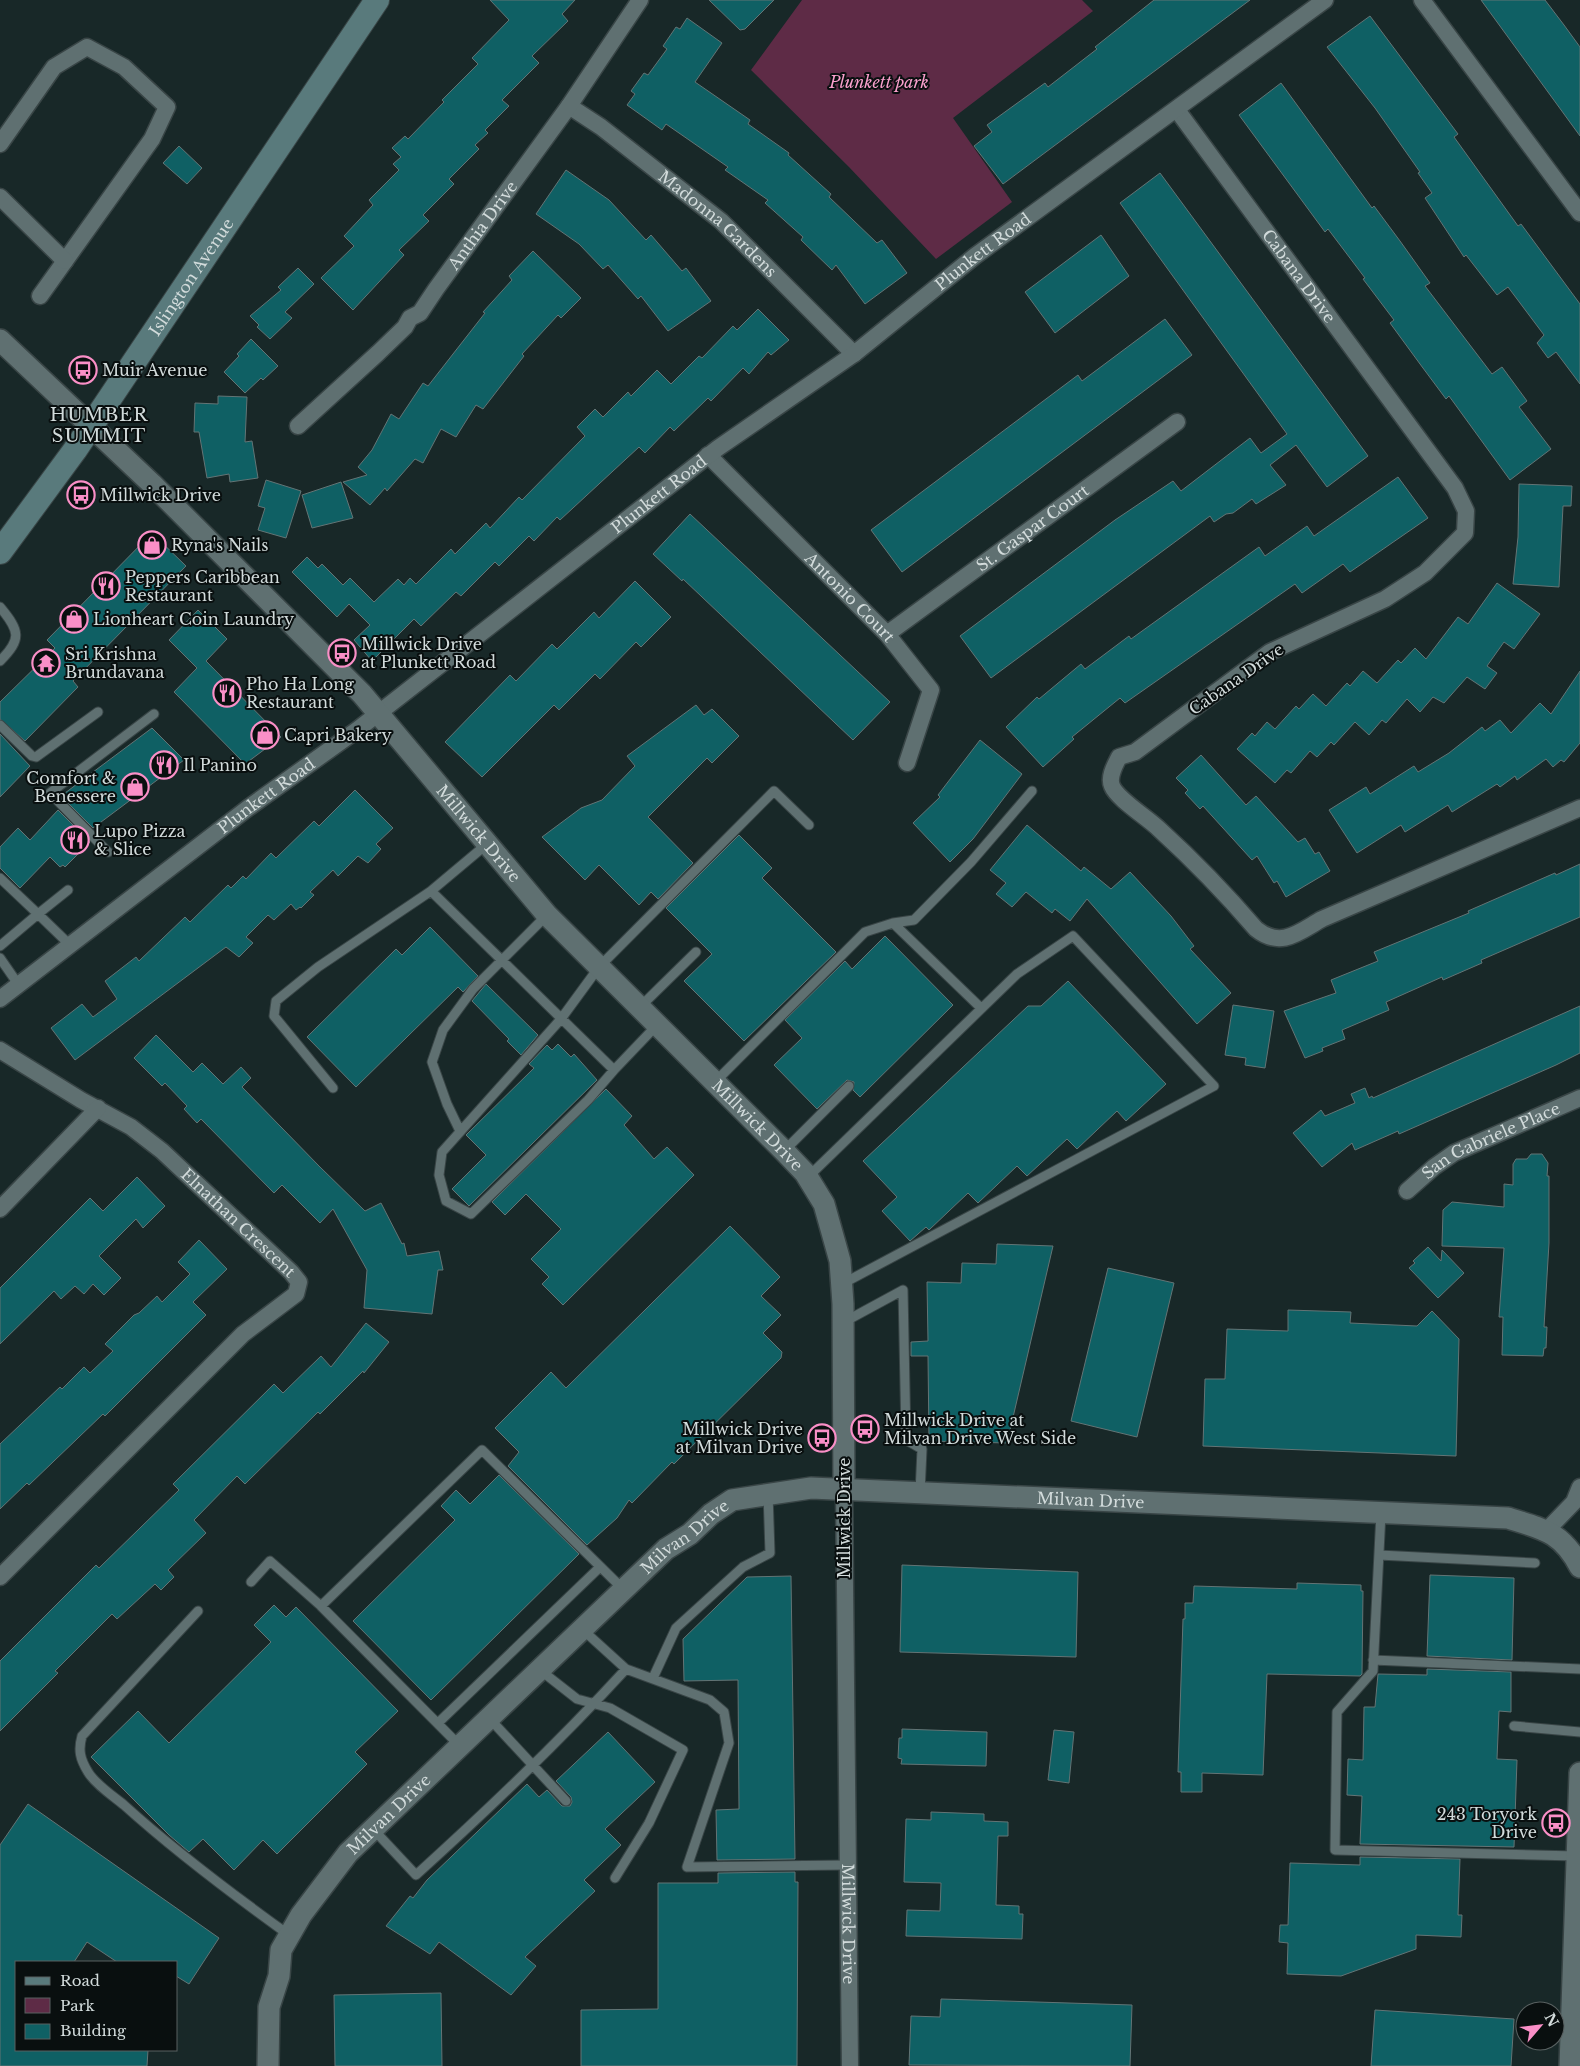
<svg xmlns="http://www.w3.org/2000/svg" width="1580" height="2066" font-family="'Libre Baskerville',serif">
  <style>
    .green { fill: #5e2b46 }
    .building { fill: #0f6064; stroke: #637475 }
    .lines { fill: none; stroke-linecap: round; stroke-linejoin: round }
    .service-casing { stroke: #394546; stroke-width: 11 }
    .minor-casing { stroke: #394546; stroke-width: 19 }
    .tertiary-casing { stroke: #394546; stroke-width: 24 }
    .secondary-casing { stroke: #394546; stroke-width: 26 }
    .service { stroke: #5f7071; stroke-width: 9 }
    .minor { stroke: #5f7071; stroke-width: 16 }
    .tertiary { stroke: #5f7071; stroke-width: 21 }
    .secondary { stroke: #597a7c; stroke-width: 24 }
    .labels { text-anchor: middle; stroke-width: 4; stroke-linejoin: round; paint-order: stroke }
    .park-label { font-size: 16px; font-style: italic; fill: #faa0cd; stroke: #090f0f }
    .street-label { font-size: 16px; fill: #d2dbdb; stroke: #090f0f }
    .poi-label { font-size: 16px; fill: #d2dbdb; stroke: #090f0f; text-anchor: start }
    .neighbourhood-label { font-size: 18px; letter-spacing: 1px; fill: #d2dbdb; stroke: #090f0f }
  </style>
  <rect width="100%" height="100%" fill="#182828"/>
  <path class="green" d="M802,0H1082L1093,11L953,118L1012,202L936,259L849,167L751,70Z"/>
  <path class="building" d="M490,0H575L562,14L568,21L532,56L539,63L502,100L509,106L485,130L488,133L475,145L479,149L449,179L454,184L423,215L429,221L399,250L404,255L353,310L321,278L354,246L344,236L373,205L369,200L399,170L393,164L401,157L392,148L405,136L408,139L444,102L442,100L478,64L472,58L509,20Z
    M709,0H774L745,29L740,30Z
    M1154,0H1250L1003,184L974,146L992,132L987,125L1045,83L1048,87L1097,49L1095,47Z
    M1481,0H1545L1564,25L1580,47V136Z
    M1370,16L1458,134L1454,137L1518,226L1521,224L1580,304V384L1556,352L1548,358L1537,343L1544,335L1508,287L1497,295L1466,255L1464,257L1425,198L1432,193L1418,173L1420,172L1375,108L1327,47Z
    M687,18L722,43L695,82L750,120L748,124L789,153L788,155L831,194L829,197L877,243L882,240L907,273L865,304L836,265L832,270L801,240L803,237L765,203L768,200L725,170L728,167L666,124L662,130L627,105L635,94L631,91L644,73L648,75L667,49L663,46L676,27L680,29Z
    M1281,83L1372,208L1374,206L1400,241L1430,283L1425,286L1492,374L1502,367L1527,401L1519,407L1551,449L1510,480L1449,396L1446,399L1420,364L1390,323L1394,320L1363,279L1365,278L1328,229L1325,232L1239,115Z
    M179,146L202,168L187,184L163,163Z
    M566,170L609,200L646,240L651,235L682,271L686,268L711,301L668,331L641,296L638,299L608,265L603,269L579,244L536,214Z
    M1160,173L1368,456L1327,487L1296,445L1270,465L1286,485L1256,504L1252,499L1233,513L1226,514L1214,522L1210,516L991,678L960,636L1115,520L1173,481L1181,491L1250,438L1261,453L1287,434L1120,203Z
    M1101,235L1129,276L1055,333L1025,292Z
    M533,251L581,298L561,318L558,315L522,354L524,356L483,409L476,405L456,437L441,429L423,463L415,459L387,491L385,488L370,505L343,482L367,475L358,467L372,450L391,414L399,419L423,383L428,386L485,313L483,312L512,280L509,276Z
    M298,268L314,284L285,312L292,318L270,339L257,327L259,325L250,316L281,290L278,287Z
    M758,309L789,340L771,355L768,352L749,374L743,368L711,401L708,398L674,431L670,427L645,453L639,447L560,520L557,517L534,541L529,536L499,566L495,562L461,596L456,592L421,626L414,619L372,661L354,640L370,625L349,604L337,617L292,572L307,557L318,568L322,564L343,585L350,578L374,602L398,579L404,585L410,578L416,584L451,549L455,554L486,523L490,528L519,497L522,500L585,436L577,427L595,409L603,417L628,392L631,396L657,370L671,384L699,356L702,358L733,326L737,330Z
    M1165,319L1192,355L902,572L871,530L1078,375L1082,381Z
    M251,339L278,366L263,380L261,378L245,393L224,372L239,356L237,354Z
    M218,396L247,397L245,442L252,441L258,478L230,482L229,474L207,478L199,432H194L195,403L218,404Z
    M1398,477L1428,518L1350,572L1343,564L1302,593L1295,584L1125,703L1120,698L1072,737L1074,739L1043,767L1006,727L1037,697L1039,699L1081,664L1085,669L1129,636L1131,639L1259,547L1265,556L1307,526L1314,536Z
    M266,480L301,491L286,538L258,530L265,508L258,506Z
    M341,482L353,518L312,528L302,495Z
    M1519,484L1572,486L1571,506H1563L1559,587L1513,584L1518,537Z
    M690,514L890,702L853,740L683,579L682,581L653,554Z
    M152,533L186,566L73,681L78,687L25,741L0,719V702L55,648L47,640Z
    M635,581L671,617L641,647L636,642L600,679L595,674L559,710L554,705L482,777L445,742L510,675L516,681L552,644L557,649L594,612L599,618Z
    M1497,583L1540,614L1514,649L1504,642L1487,666L1497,673L1485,689L1467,677L1444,703L1433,697L1420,712L1407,699L1386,723L1382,720L1369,735L1355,722L1334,745L1331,742L1317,757L1310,751L1291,773L1287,770L1275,783L1237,749L1252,733L1255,736L1267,722L1275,729L1296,706L1299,709L1313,694L1326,706L1347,683L1350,686L1363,671L1377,683L1398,660L1401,663L1415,648L1426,659L1458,617L1468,624Z
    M198,610L227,639L206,661L281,737L245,764L174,692L197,668L169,640Z
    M1580,671V743L1564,762L1561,760L1553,767L1546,759L1517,780L1515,776L1500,787L1497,784L1452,812L1448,805L1405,832L1401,825L1357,853L1329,810L1366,787L1370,794L1414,766L1418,772L1449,753L1482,727L1485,731L1500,720L1511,733L1540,703L1551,714Z
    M696,705L704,715L712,709L739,736L712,763L707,758L648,817L693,863L658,899L651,892L639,905L599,865L585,880L542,837L581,808L602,800L635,766L627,756Z
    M152,728L184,760L93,828L61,796Z
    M0,734L30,766L0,797Z
    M980,740L1022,774L973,839L950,862L913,823L940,797L938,795Z
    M1201,755L1246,805L1256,796L1298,842L1305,838L1315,854L1319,852L1330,871L1286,897L1277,881L1274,883L1257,856L1252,860L1203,806L1200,809L1185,793L1188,790L1176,778Z
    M355,790L393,828L376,844L381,849L368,863L358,856L338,876L333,870L310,892L314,895L301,908L300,907L296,910L291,904L274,920L268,915L246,937L253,943L239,957L226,947L75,1060L51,1028L82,1004L93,1017L117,999L105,981L136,957L139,961L185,917L190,922L228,885L231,888L243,876L246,879L271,853L276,858L314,821L319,826Z
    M58,810L90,842L65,867L63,865L60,867L50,857L20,888L0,868V847L18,828L30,840Z
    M1027,825L1081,871L1084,867L1111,889L1130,872L1171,916L1194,946L1190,949L1231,993L1197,1024L1087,899L1070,921L1055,909L1052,913L1026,892L1012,907L996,894L1006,883L990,870Z
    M739,835L772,868L762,878L836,952L744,1041L684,981L712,954L666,908Z
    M1580,864V917L1481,960L1482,963L1443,980L1442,977L1386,1002L1389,1010L1342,1030L1345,1039L1322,1048L1323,1051L1305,1058L1284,1011L1336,993L1331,980L1378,961L1374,952L1469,913L1468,911L1555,873L1556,875Z
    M430,927L478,976L463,992L458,987L356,1087L307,1037L396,949L402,955Z
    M885,936L953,1005L860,1097L853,1090L854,1082L847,1080L817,1109L774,1065L802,1038L785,1020L845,961L852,969Z
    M1068,981L1166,1084L1126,1121L1117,1111L1077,1149L1067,1139L1027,1176L1017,1166L978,1203L968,1193L929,1230L926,1227L910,1241L882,1211L897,1197L863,1161L1028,1006H1041Z
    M486,984L538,1035L521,1055L507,1041L509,1039L472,1001Z
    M1233,1005L1274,1011L1265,1068L1245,1065L1246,1058L1225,1055Z
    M1580,1006V1053L1556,1065L1399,1134L1398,1131L1355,1150L1352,1143L1322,1167L1293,1133L1321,1110L1325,1116L1355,1103L1351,1094L1365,1088L1369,1098L1372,1096L1373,1098Z
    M156,1035L193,1072L202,1063L223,1084L241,1067L251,1078L242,1087L319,1166L365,1211L381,1203L402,1244L404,1243L407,1256L439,1251L443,1270H438L432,1314L364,1308L367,1270L333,1209L320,1223L282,1185L274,1193L201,1119L197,1123L184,1109L187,1106L165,1083L162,1086L134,1058Z
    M558,1044L571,1057L574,1054L597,1080L469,1206L452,1189L486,1155L466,1135L534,1068L529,1064L547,1045L552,1050Z
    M606,1089L632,1116L624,1125L654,1159L667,1147L694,1175L563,1305L542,1284L549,1277L531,1259L561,1229L526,1194L505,1215L492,1202Z
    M1531,1154H1542L1548,1163L1547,1176H1549V1243L1544,1327H1547L1546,1348H1544L1543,1356L1502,1355L1503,1317H1499L1504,1248L1442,1246L1443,1210L1452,1202L1504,1207V1184L1513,1185V1164L1516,1159H1527Z
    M137,1177L165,1206L143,1228L136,1219L99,1256L121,1278L104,1295L93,1284L84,1294L75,1286L61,1299L54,1291L0,1344V1288L90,1198L103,1211Z
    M730,1226L780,1277L761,1296L781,1315L763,1333L782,1352L781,1358L674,1464L672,1462L632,1503L629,1500L617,1518L587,1545L508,1466L519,1452L495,1428L551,1372L566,1388Z
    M199,1240L227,1269L193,1302L206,1315L105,1416L103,1414L29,1485L27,1483L0,1509V1444L60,1387L62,1389L84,1367L90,1373L113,1351L105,1344L134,1315L139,1313L157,1296L162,1302L190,1274L178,1262Z
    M997,1244L1053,1246L1007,1443L929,1441L928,1356H911V1342L928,1341L927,1282L961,1283L962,1263L996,1264Z
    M1428,1247L1441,1261L1442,1250L1464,1273L1438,1298L1409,1268L1415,1263L1413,1261Z
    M1108,1268L1174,1283L1137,1437L1071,1421Z
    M1288,1310L1351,1312L1350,1323L1417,1326L1432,1311L1459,1339L1456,1456L1203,1446L1205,1379H1225L1227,1329L1288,1331Z
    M366,1323L389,1342L364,1373L363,1371L320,1414L318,1412L245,1484L237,1476L194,1520L206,1533L168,1570L174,1577L161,1590L155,1584L117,1619L112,1614L55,1671L58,1673L0,1731V1661L96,1565L99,1568L179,1490L173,1484L274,1384L283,1393L321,1356L331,1367Z
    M499,1475L579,1554L431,1700L353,1621L455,1520L441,1506L456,1490L470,1504Z
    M902,1565L1078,1572L1076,1657L900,1652Z
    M1430,1575L1514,1578L1512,1660L1427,1656Z
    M791,1576L795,1859L717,1860L716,1810L739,1809L738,1680L684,1681L683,1639L747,1577Z
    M1297,1583L1361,1585V1591H1363L1362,1674L1360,1676L1267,1674L1263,1775L1202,1773V1792H1181V1772H1178L1183,1619H1185V1603H1193L1194,1586L1297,1589Z
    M274,1605L286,1617L296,1607L398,1711L355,1752L367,1764L277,1854L263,1840L234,1870L203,1839L189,1852L169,1835L91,1757L138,1711L169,1743L271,1642L254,1625Z
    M1427,1669L1511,1672V1712L1499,1711L1497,1759L1517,1760L1514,1847L1360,1844L1362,1796L1347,1795L1348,1759L1363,1760L1364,1707H1375L1378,1674L1427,1675Z
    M902,1729L987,1732L986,1766L901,1764L902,1759L898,1758L899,1738H902Z
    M1054,1730L1074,1732L1069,1783L1048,1780Z
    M608,1732L655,1782L605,1829L621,1845L584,1880L595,1891L525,1957L536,1966L511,1995L439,1942L430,1954L386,1926L410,1896L413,1898L427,1880L527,1784L539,1797L547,1790L562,1806H570L572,1802L571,1797L556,1781Z
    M28,1804L219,1938L189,1984L176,1976V1962H117L87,1942L74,1962H16V2050H148L147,2066H0V1845Z
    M931,1812L984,1814V1821L1008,1822V1836H998L996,1905L1019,1906V1914H1023L1022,1939L906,1936L907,1910L940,1911L941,1883L904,1882L906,1819L931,1820Z
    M1360,1857L1460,1859L1458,1915H1462L1461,1937L1416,1935V1949L1341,1976L1287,1974L1288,1943L1279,1942L1280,1925H1288L1290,1863L1360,1865Z
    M795,1872V1882H798L797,2066H581V2010L658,2009V1883H718V1873Z
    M441,1993L442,2066H335L334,1995Z
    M941,1999L1132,2005L1130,2066L909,2065L911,2016L940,2017Z
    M1375,2010L1514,2019L1511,2066H1371Z"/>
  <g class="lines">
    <g class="service-casing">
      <path id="service" d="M0,607C20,631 22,639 0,661
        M0,725L32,756L36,757L98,712
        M487,844L431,891L614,1070L657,1025
        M108,852L50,793L154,714
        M0,878L38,914L0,946
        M68,890L38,914L70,945
        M893,923L981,1008
        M0,958L18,984
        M640,1007L696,952
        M614,1070L588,1100L471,1214L446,1201L439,1175L442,1152L561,1019L599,967L774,791L809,825
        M715,1082L865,932L893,923L914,920L971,862L1032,791
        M333,1088L274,1016L276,1001L318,967L431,891
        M460,1131L447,1104L432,1062L443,1030L473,989L547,915
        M784,1151L849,1086
        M808,1177L1017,974L1073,936L1214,1086L842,1284
        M844,1322L903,1290L906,1437L908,1441L922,1449L920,1493
        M1381,1513L1373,1671L1337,1712L1335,1850L1576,1856
        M1379,1555L1535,1563
        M251,1582L270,1561L321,1606
        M198,1611L82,1736C78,1750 80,1759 88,1772C95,1784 113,1796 124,1805C176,1852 232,1894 289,1935
        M582,1629L626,1669L710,1700L724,1712L729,1743L687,1867L847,1865
        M1373,1660L1580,1669
        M540,1670L577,1699L610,1708L683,1750L649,1823L615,1878
        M653,1678L676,1628L743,1567L770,1553L768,1493
        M489,1718L566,1801
        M438,1723L600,1567
        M1514,1726L1580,1732
        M459,1745L321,1606L482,1450L623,1589
        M373,1829L416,1875C489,1809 560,1741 626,1669"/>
    </g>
    <g class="minor-casing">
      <g id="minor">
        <path d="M1422,0L1580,213"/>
        <path id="s1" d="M569,106L601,127L721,221L854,354"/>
        <path id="s2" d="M1177,110L1455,488L1466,511L1465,533L1425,573L1385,599L1270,652L1135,752L1119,757C1115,765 1108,777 1112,786C1117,799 1148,818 1159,829C1193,860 1226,894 1256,929C1281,949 1299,932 1322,919L1580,808"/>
        <path d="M0,144L54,67L87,47L124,67L167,107L152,139L40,296"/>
        <path d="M0,197L65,261"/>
        <path id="s3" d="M298,426L378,353L405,327L410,318L420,313L436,289L569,106L640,0"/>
        <path id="s4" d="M708,455L887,634L931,690L907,763"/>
        <path id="s5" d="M887,634L1177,422"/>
        <path id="s6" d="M0,999L248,808L357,730L718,448L854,354L975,256L1325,0"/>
        <path id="s7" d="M0,1050L81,1100L131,1127L162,1151L291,1272L299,1282L296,1294L243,1334L0,1577"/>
        <path id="s8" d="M1407,1191L1434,1167L1454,1153L1580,1098"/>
        <path d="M0,1209L98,1108"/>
        <path id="s9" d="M844,1490L850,2066"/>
        <path d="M1547,1530L1574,1502L1580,1487"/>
      </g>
    </g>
    <g class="tertiary-casing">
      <g id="tertiary">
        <path id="s10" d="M0,340L152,484L362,694L547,915L784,1151L805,1173L824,1204L840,1261L843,1304L844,1490"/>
        <path id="s11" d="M268,2066L269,2007L279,1976L281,1950L301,1915L348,1853L666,1549L690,1534L711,1514L732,1500L811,1488L1508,1518C1543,1529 1562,1532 1580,1567"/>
        <path d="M1570,2066L1580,1773"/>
      </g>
    </g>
    <g class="secondary-casing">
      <g id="secondary">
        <path id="s12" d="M0,552L75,450L377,0"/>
      </g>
    </g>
    <use href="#service" class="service"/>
    <use href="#minor" class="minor"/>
    <use href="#tertiary" class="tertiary"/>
    <use href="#secondary" class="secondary"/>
  </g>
  <defs>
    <g id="bus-ring" transform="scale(1.4375)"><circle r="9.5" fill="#090f0f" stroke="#fa8fc7" stroke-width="1.5"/><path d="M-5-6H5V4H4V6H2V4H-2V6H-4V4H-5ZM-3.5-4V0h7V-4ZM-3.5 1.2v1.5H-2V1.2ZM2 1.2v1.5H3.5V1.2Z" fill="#fa8fc7"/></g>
    <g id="shop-ring" transform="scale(1.4375)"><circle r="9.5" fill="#090f0f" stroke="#fa8fc7" stroke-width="1.5"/><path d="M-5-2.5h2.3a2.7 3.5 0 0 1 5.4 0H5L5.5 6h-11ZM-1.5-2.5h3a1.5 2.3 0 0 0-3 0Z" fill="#fa8fc7"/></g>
    <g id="restaurant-ring" transform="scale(1.4375)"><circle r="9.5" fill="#090f0f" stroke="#fa8fc7" stroke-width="1.5"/><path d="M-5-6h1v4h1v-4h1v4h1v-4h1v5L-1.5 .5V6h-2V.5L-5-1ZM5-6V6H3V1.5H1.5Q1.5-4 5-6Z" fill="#fa8fc7"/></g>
    <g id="temple-ring" transform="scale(1.4375)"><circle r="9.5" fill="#090f0f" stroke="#fa8fc7" stroke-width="1.5"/><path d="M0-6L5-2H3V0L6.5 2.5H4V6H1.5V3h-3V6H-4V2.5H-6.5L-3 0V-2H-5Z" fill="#fa8fc7"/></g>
  </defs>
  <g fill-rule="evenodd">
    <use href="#bus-ring" x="83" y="370"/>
    <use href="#bus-ring" x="81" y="495"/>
    <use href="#shop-ring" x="152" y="545"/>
    <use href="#restaurant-ring" x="106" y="586"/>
    <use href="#shop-ring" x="74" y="619"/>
    <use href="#bus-ring" x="342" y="653"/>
    <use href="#temple-ring" x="46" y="663"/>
    <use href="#restaurant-ring" x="227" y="693"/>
    <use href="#shop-ring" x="265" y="735"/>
    <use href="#restaurant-ring" x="164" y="765"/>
    <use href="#shop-ring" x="135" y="787"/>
    <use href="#restaurant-ring" x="75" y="840"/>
    <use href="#bus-ring" x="865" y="1429"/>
    <use href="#bus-ring" x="822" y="1438"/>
    <use href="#bus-ring" x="1556" y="1823"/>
  </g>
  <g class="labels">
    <g class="park-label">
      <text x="879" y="88">Plunkett park</text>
    </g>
    <g class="street-label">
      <text dy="6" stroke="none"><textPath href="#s1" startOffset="190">Madonna Gardens</textPath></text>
      <text dy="6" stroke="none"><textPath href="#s3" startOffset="275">Anthia Drive</textPath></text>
      <text dy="6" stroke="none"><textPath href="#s6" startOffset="1235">Plunkett Road</textPath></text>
      <text dy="6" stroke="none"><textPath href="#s2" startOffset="206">Cabana Drive</textPath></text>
      <text dy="6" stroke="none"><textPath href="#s12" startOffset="335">Islington Avenue</textPath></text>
      <text dy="6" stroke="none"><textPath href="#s6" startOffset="830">Plunkett Road</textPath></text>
      <text dy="6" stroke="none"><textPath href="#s5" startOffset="180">St. Gaspar Court</textPath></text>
      <text dy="6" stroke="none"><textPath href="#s4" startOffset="201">Antonio Court</textPath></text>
      <text transform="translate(1236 679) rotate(-35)" y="6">Cabana Drive</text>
      <text dy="6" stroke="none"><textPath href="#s6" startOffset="335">Plunkett Road</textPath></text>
      <text dy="6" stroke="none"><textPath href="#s10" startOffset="688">Millwick Drive</textPath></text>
      <text dy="6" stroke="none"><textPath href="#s10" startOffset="1092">Millwick Drive</textPath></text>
      <text dy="6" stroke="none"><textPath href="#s8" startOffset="99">San Gabriele Place</textPath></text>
      <text dy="6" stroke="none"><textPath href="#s7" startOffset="296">Elnathan Crescent</textPath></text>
      <text dy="6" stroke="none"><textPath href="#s11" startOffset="1118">Milvan Drive</textPath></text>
      <text transform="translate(844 1518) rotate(-90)" y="6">Millwick Drive</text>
      <text dy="6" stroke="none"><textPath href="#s11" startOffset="698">Milvan Drive</textPath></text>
      <text dy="6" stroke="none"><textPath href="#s11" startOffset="292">Milvan Drive</textPath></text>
      <text dy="6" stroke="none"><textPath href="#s9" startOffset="434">Millwick Drive</textPath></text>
    </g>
    <g class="poi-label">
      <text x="102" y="376">Muir Avenue</text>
      <text x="100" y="501">Millwick Drive</text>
      <text x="171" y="551">Ryna's Nails</text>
      <text x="125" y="583">Peppers Caribbean<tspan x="125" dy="18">Restaurant</tspan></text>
      <text x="93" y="625">Lionheart Coin Laundry</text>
      <text x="361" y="650">Millwick Drive<tspan x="361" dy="18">at Plunkett Road</tspan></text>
      <text x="65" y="660">Sri Krishna<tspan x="65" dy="18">Brundavana</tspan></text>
      <text x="246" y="690">Pho Ha Long<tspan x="246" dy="18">Restaurant</tspan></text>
      <text x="284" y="741">Capri Bakery</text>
      <text x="183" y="771">Il Panino</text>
      <text x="116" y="784" text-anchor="end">Comfort &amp;<tspan x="116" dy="18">Benessere</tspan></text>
      <text x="94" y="837">Lupo Pizza<tspan x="94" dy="18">&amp; Slice</tspan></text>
      <text x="884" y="1426">Millwick Drive at<tspan x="884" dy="18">Milvan Drive West Side</tspan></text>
      <text x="803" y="1435" text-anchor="end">Millwick Drive<tspan x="803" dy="18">at Milvan Drive</tspan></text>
      <text x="1537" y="1820" text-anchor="end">243 Toryork<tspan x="1537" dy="18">Drive</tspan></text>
    </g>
    <g class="neighbourhood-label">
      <text x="99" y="421">HUMBER<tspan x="99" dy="21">SUMMIT</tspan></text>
    </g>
  </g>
  <rect x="15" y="1961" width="162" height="90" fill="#090f0f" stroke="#596161"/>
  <rect x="25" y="1977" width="25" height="8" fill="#597a7c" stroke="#596161"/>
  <text x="60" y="1986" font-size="15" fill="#d2dbdb">Road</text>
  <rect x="25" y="1998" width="25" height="15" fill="#5e2b46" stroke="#596161"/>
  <text x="60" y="2011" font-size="15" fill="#d2dbdb">Park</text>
  <rect x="25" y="2024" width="25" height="15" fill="#0f6064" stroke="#596161"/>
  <text x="60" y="2036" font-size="15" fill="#d2dbdb">Building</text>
  <g transform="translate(1540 2026) rotate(62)"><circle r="24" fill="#090f0f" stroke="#596161"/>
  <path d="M0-4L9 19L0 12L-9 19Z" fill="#fa8fc7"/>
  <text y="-8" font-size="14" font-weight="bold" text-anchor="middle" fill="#d2dbdb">N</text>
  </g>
</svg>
